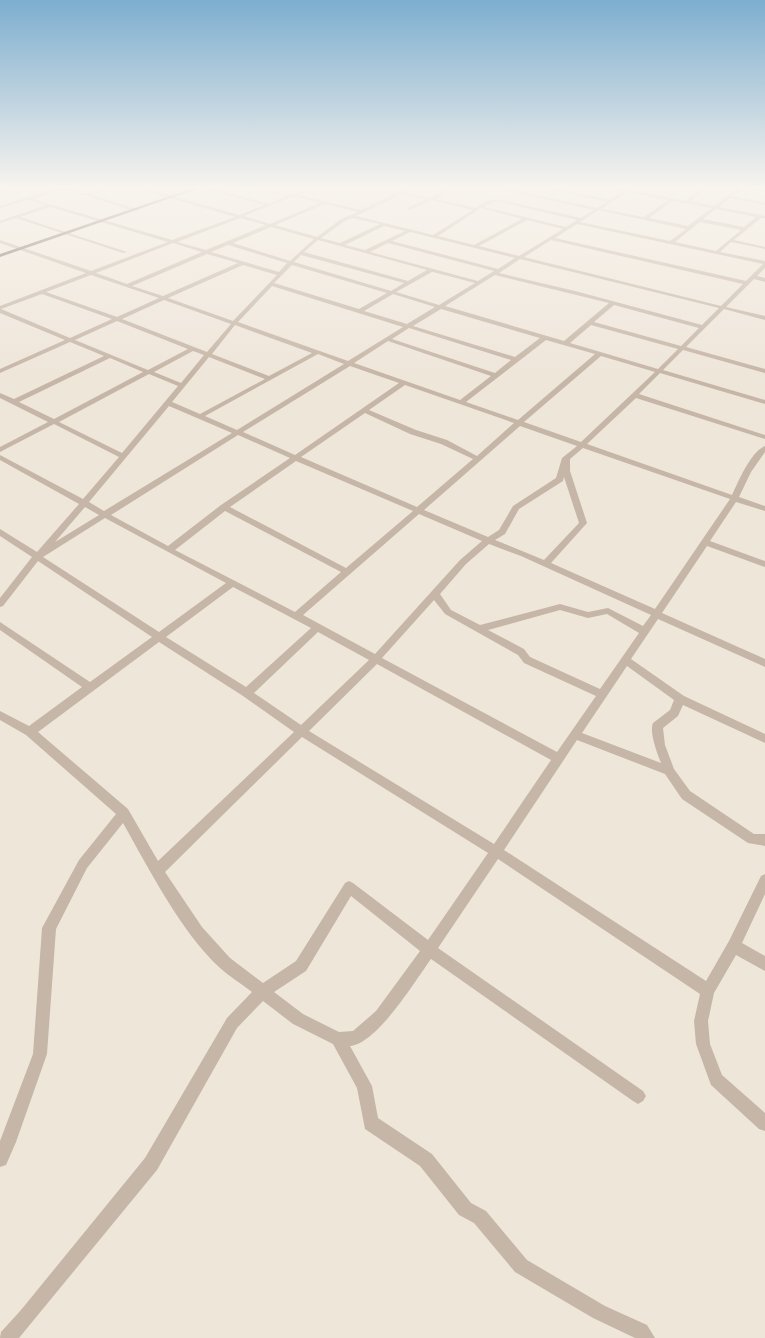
<svg xmlns="http://www.w3.org/2000/svg" width="765" height="1338" font-family="'IBM Plex Sans',sans-serif">
  <style>
    .lines { fill: none; stroke-linecap: round; stroke-linejoin: round }
    .minor { fill: #c6b6a7; fill-rule: evenodd }
    .major { fill: #746359; fill-rule: evenodd }
  </style>
  <rect width="100%" height="100%" fill="#efe6da"/>
  <g class="lines">
    <path class="minor" d="M8,187H16L0,192V190Z
      M61,187C70,187 80,194 88,193C97,193 104,187 113,187L92,195L139,210L135,211L64,189L32,199L172,240L235,217L132,187H140L239,215L264,205L198,187H206L269,204L287,196L253,187C265,187 283,195 291,195C300,194 307,187 316,187L298,195L361,210L393,195L361,187C371,187 390,195 397,193C404,192 408,187 416,187L406,193L430,198L452,187H458L435,199L476,208L486,201L496,199L581,218L594,210L489,187H498L597,208L607,202L541,187H550L610,200L623,191L605,187L626,189L630,187H635L631,190L685,201L703,187H708L690,201L714,206L739,187L765,190V192L743,188L732,196L765,203V205L730,198L719,207L765,216V218H761L734,240L765,247V249L731,242L720,252L765,261V268L757,276L765,278V282L754,279L726,307L765,316V320L724,309L686,347L765,369V373L683,350L663,370L765,400V404L660,373L639,394L765,435V439L636,398L587,444L732,495C738,482 751,451 765,446V452L751,472L739,497L765,506V511L736,502L710,541L765,561V567L707,546L662,613L765,659V667L658,619L631,659L684,696L765,734V743L683,705L678,716L663,728L665,745L674,769L690,791L754,834H765V846L748,843L682,799L665,774L577,740L504,850L706,981L729,941L761,876L765,874V894L742,943L765,956V971L736,955L714,993L708,1021L710,1044L722,1075L765,1113V1131L759,1129L711,1085L696,1044L694,1021L700,994L498,859L438,948L643,1091L646,1096L643,1101L638,1104L633,1101L431,959C415,981 377,1044 350,1046L372,1086L378,1118L432,1154L471,1203L486,1211L527,1260L605,1306L647,1325L655,1338H635L593,1318L515,1272L474,1223L459,1215L420,1166L365,1129L357,1088L333,1044L293,1024L263,1001L237,1028L157,1170L19,1338H0L1,1332L21,1310L145,1158L227,1018L252,992C242,984 230,977 220,968C181,932 149,869 123,823L87,868L56,929L47,1054L16,1142L6,1165L0,1167V1141L33,1054L42,928L79,860L116,814L26,735L0,720V711L29,726L82,687L0,630V622L90,682L152,637L38,561L3,606L0,607V598L32,557L0,536V529L37,552L79,504L0,460V455L83,499L119,457L54,424L0,452V447L48,422L0,398V393L14,399L104,356L70,342L0,373V369L65,340L0,313V306L86,273L0,243V240L91,271L168,242L50,207L20,217L127,252L123,253L16,218L0,223V221L46,205L28,200L0,208V206ZM628,192L668,200L644,217L601,209ZM402,194L427,199L408,208L410,210L431,200L473,210L433,235L356,216ZM294,196L320,203L270,224L244,216ZM496,201L577,220L566,227L484,207ZM673,201L712,208L688,226L649,218ZM325,204L358,212L341,219L317,237L275,225ZM481,208L522,219L474,245L438,236ZM716,209L756,217L744,227L703,219ZM598,210L686,229L670,241L580,222ZM240,218L266,225L206,250L177,242ZM352,218L380,224L340,243L321,238L345,221ZM527,220L563,229L519,256L479,246ZM700,222L741,230L716,251L675,242ZM577,224L763,264L746,281L555,238ZM384,226L405,231L365,250L345,245ZM271,227L314,239L290,261L233,243ZM410,232L515,258L498,269L392,241ZM318,240L427,270L408,281L304,252ZM551,240L743,284L721,306L524,257ZM173,243L202,252L127,284L96,273ZM388,243L494,271L478,281L370,252ZM228,245L287,263L279,272L211,252ZM207,254L238,263L163,296L132,286ZM301,255L404,283L391,291L294,262ZM520,259L719,308L702,325L575,291L499,273ZM243,265L277,275L233,321L168,298ZM292,265L387,293L359,309L274,283ZM432,272H433L475,283L439,305L396,292ZM91,275L159,298L117,317L46,292ZM495,275L609,303L564,341L445,306ZM272,286L403,327L348,361L238,322ZM42,294L112,319L70,338L1,309ZM393,294L435,307L407,324L364,311ZM164,300L231,324L207,352L122,319ZM614,305L699,328L681,346L594,322ZM441,309L540,338L515,357L413,326ZM117,321L188,349L148,370L75,340ZM235,325L312,353L269,376L212,354ZM591,325L678,349L658,369L570,343ZM409,328L511,360L495,373L392,339ZM546,340L595,354L518,420L466,402ZM388,341L491,376L460,400L354,363ZM193,351L204,355L181,383L154,372ZM318,354L344,364L237,430L205,416ZM601,356L655,372L581,442L524,422ZM209,357L265,379L200,414L172,402ZM110,358L143,372L54,419L19,402ZM350,366L399,383L295,455L243,432ZM149,374L178,386L122,453L59,422ZM405,385L514,423L477,456L447,440L416,430L369,410ZM169,406L232,433L104,511L89,502ZM365,413L410,434L441,444L473,459L417,507L301,457ZM520,426L577,446L562,458L556,478L513,506L499,530L488,537L424,510ZM238,435L290,458L221,505L168,546L111,515ZM583,448L730,499L655,609L551,563L587,523L570,471V459ZM296,461L413,511L346,568L230,507ZM564,477L579,523L544,560L495,540L505,534L519,509L563,481ZM85,507L99,515L55,542ZM225,511L341,572L295,612L175,550ZM419,514L482,541L460,560L375,654L303,615ZM105,518L226,583L159,632L43,557ZM489,544L521,556L651,615L643,626L608,608L588,612L560,604L480,625L451,610L440,594L466,564ZM233,587L311,628L246,687L166,637ZM434,600L445,614L518,655L524,663L596,696L557,752L382,658ZM560,610L588,618L607,614L639,633L600,689L530,657L524,649L488,630ZM318,632L369,660L301,725L254,693ZM159,642L243,696L294,732L158,861L128,809L38,732ZM377,664L551,760L494,844L309,731ZM627,666L674,700L670,710L653,723C649,732 657,753 661,763L582,733ZM302,737L488,853L428,940L353,883L349,881L345,883L296,961L263,983L230,958L202,927L165,872ZM351,896L420,951L376,1011L353,1031L339,1032L303,1014L274,992L306,971Z"/>
    <path class="major" d="M196,187H203L0,257V254Z"/>
  </g>
  <linearGradient id="sky" x2="0" y2="1"><stop stop-color="#7daecf"/><stop offset="0.5" stop-color="#f8f4ee"/><stop offset="1" stop-color="#f8f4ee" stop-opacity="0"/></linearGradient>
  <rect width="765" height="375" fill="url(#sky)"/>
</svg>
